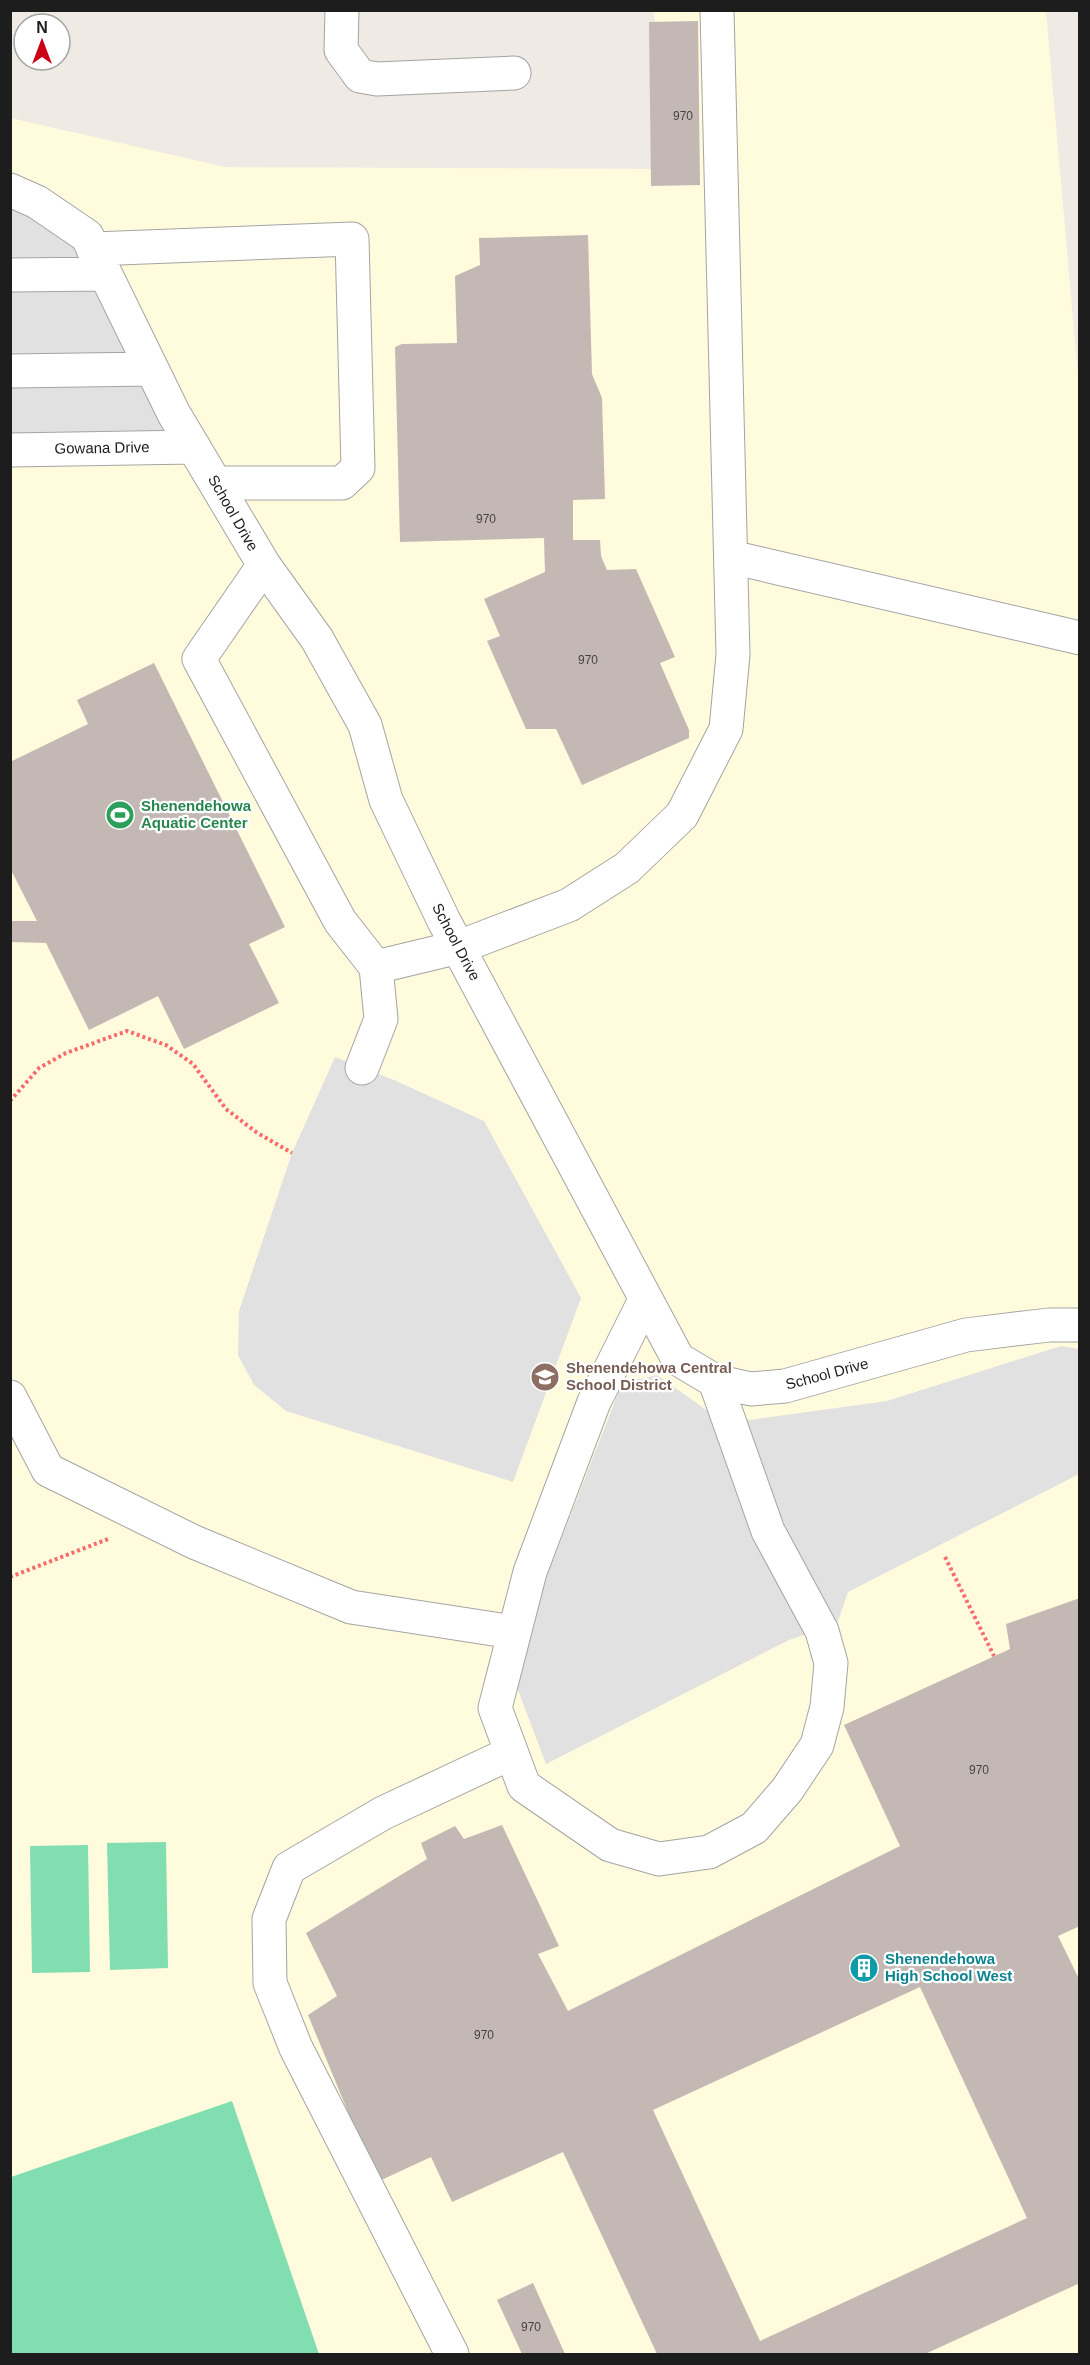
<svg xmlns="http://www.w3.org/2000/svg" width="1090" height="2365" font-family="Helvetica,sans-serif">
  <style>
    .education { fill: #fffbdc }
    .pitch { fill: #81deb0 }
    .parking { fill: #e1e1e1 }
    .building { fill: #c3b8b3; fill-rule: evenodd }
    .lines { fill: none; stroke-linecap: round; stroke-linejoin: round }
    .minor-casing { stroke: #a4a4a4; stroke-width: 35 }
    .path { stroke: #f96a6b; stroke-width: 4; stroke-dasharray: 3 3; stroke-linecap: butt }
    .minor { stroke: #fff; stroke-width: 33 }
    .labels { text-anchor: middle; stroke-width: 4.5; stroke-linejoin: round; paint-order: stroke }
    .number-label { font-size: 12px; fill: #464442 }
    .street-label { font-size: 15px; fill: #1d1d1d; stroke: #fff }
    .leisure-label { font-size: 15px; font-weight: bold; fill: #27864d; stroke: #fff; text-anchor: start }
    .education-label { font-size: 15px; font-weight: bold; fill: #785e54; stroke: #fff; text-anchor: start }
    .culture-label { font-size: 15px; font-weight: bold; fill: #0d838f; stroke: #fff; text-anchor: start }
  </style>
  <rect width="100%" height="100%" fill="#efeae3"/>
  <path class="education" d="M654,11H1046L1080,399L1079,2354H11V118L225,167L661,169Z"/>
  <path class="pitch" d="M166,1842L168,1968L110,1970L107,1843Z
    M88,1845L90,1972L32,1973L30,1846Z
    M232,2101L319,2354H11V2177Z"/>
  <path class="parking" d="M10,190L87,236L194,447L11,450Z
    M335,1057L394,1080L484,1121L581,1298L513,1482L286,1411L254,1385L238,1355L239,1311L292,1153Z
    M1061,1346L1079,1349V1474L848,1592L837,1624L789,1640L546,1764L516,1685L547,1576L622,1383L657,1375L705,1409L750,1420L887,1401Z"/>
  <path class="building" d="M698,21L700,185L651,186L649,22Z
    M588,235L592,374L602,398L605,499L573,500V540H600L601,556L607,570L636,569L675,657L660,663L689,730V738L582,785L556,729H526L487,641L500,636L484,599L545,572L544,538L400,542L395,347L402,344L457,343L455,276L480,265L479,238Z
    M154,663L285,927L249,944L279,1003L184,1049L158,996L89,1030L46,943L10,942V921H37L10,868V762L88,724L77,700Z
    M1080,1598V1926L1058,1936L1080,1981V2283L925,2354H657L563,2152L452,2202L431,2157L377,2182L308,2015L337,1996L306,1933L427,1859L421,1843L455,1826L464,1839L502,1825L559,1946L538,1954L568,2011L900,1846L844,1725L1010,1649L1006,1624ZM920,1987L1027,2218L760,2341L653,2110Z
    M533,2283L565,2354H522L497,2300Z"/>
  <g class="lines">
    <g class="minor-casing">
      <path id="minor" d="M342,10L341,50L360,76L377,79L514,73
        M10,190L37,202L87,236L174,414L264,565L317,639L365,725L386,800L444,921L678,1359L715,1381L751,1389L785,1386L966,1335L1049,1325H1080
        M93,249L352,239L358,468L342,483H216
        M10,275L105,274
        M10,371L152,369
        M10,450L194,447
        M731,557L1080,638
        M264,565L199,659L340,921L376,967L381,1019L362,1068
        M376,967L459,947L569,905L627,868L682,815L726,729L733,655L717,10
        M645,1300L594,1402L530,1572L495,1708L524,1786L610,1845L659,1859L709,1852L754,1828L787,1790L817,1745L827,1707L831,1663L822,1631L768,1531L715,1381
        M10,1397L48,1470L194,1542L351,1607L513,1632
        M452,2354L296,2048L270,1983L269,1919L289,1868L383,1813L511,1753"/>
    </g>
    <path class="path" d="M10,1101L39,1068L66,1053L127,1031L166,1045L193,1064L226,1109L256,1132L292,1153
      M945,1557L994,1656
      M10,1577L108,1539"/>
    <use href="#minor" class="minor"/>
  </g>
  <defs>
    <g id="stadium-disc" transform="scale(1.5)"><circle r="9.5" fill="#2e9e5b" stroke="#fff"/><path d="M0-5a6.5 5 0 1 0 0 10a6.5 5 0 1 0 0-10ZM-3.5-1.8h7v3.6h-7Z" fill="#fff"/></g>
    <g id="school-disc" transform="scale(1.5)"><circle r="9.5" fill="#8d6e63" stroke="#fff"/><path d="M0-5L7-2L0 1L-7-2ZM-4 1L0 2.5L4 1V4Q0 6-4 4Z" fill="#fff"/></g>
    <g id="building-disc" transform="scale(1.5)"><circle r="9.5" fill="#0f9aa8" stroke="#fff"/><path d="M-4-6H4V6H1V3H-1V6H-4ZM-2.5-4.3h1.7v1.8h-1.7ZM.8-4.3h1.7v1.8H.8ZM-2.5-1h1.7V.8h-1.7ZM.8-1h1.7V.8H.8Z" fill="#fff"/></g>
  </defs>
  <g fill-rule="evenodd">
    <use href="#stadium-disc" x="120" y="815"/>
    <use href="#school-disc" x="545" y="1377"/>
    <use href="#building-disc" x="864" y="1968"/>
  </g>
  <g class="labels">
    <g class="number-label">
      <text x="683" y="120">970</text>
      <text x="486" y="523">970</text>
      <text x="588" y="664">970</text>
      <text x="979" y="1774">970</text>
      <text x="484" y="2039">970</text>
      <text x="531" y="2331">970</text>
    </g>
    <g class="street-label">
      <text transform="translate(102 448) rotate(-1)" y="5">Gowana Drive</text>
      <text transform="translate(233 513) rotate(60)" y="5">School Drive</text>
      <text transform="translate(456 942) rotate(62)" y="5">School Drive</text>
      <text transform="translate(827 1374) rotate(-15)" y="5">School Drive</text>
    </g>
    <g class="leisure-label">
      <text x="141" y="811">Shenendehowa<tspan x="141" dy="17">Aquatic Center</tspan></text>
    </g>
    <g class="education-label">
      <text x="566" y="1373">Shenendehowa Central<tspan x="566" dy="17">School District</tspan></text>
    </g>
    <g class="culture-label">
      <text x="885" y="1964">Shenendehowa<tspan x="885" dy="17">High School West</tspan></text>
    </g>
  </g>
  <rect width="1090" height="2365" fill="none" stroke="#1d1d1d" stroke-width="24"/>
  <g transform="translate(42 42)"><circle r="28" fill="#ffffff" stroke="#a5a5a5" stroke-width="1.5"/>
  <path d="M0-4.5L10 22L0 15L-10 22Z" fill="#ca0117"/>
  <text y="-9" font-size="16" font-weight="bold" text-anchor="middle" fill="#1d1d1d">N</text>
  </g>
</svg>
